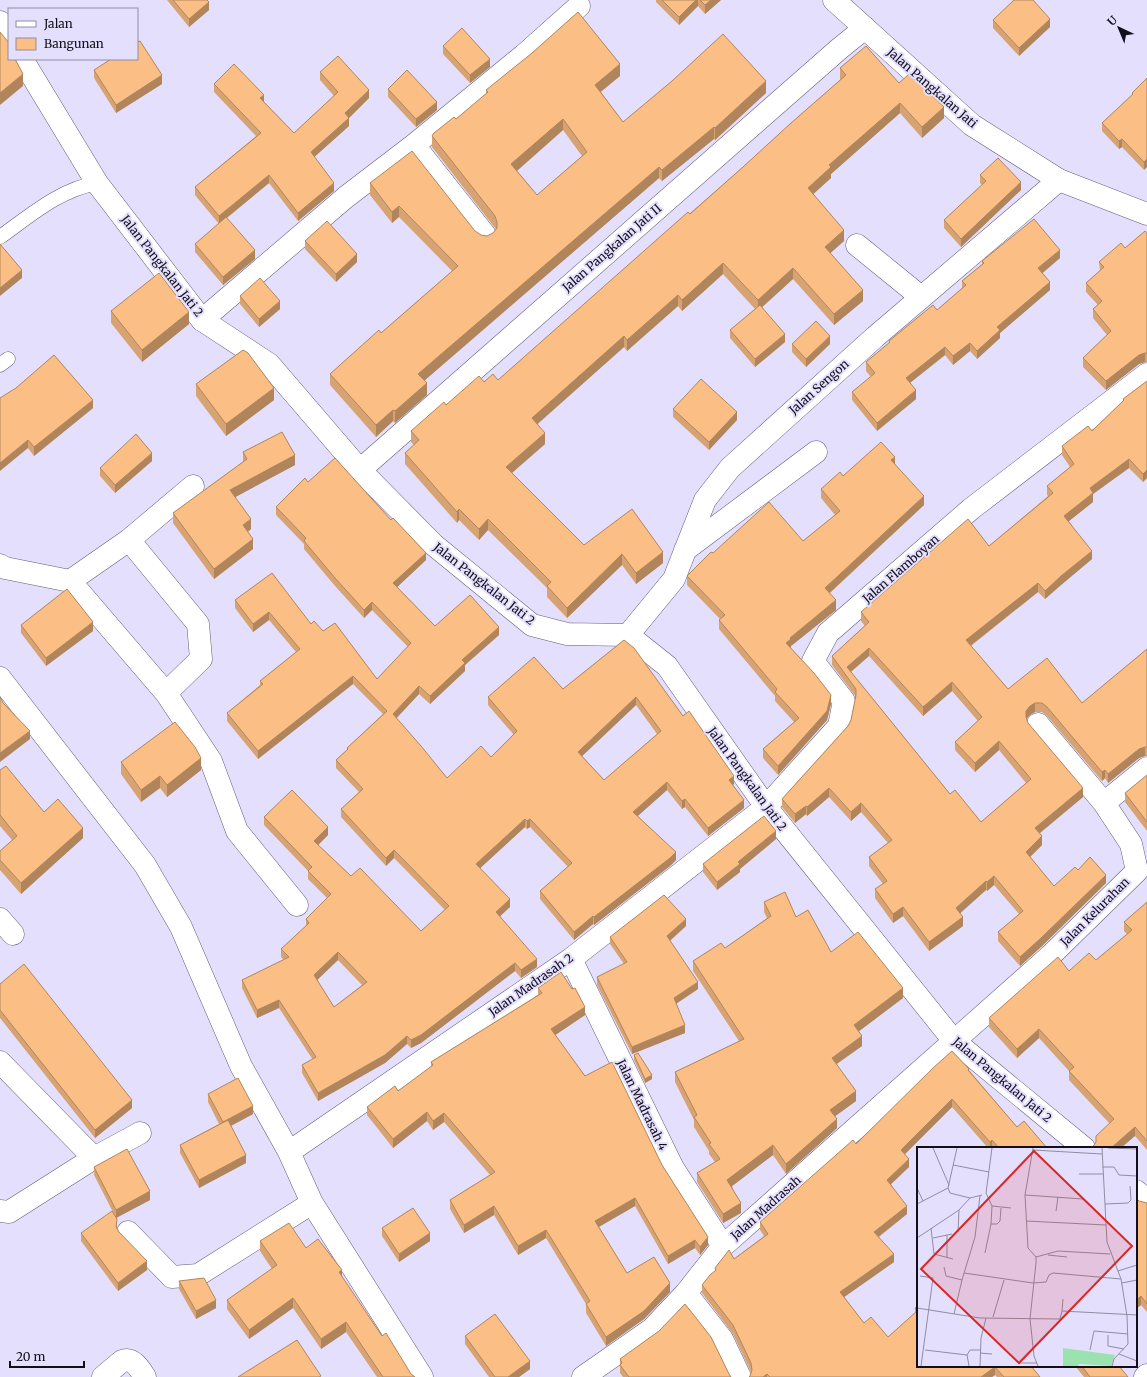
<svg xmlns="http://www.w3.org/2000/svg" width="1147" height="1377" font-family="Merriweather,serif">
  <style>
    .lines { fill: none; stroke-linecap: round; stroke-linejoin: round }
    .lane-casing { stroke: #635e78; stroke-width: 15 }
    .street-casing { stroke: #635e78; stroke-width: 23 }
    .secondary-casing { stroke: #635e78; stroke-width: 23 }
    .lane { stroke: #fff; stroke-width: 14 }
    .street { stroke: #fff; stroke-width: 22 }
    .secondary { stroke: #fff; stroke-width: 22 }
    .wall { fill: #d8a372; fill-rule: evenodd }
    .shaded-wall { fill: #b0855c }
    .building { fill: #fbbe84; stroke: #b0855c; fill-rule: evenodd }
    .labels { text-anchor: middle; stroke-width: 4; stroke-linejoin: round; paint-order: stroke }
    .street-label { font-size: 12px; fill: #120f19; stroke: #e5dffe }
    .inset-road { fill: none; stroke: #918ca2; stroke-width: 1 }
    .view { fill: #d62828; fill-opacity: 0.15; stroke: #d62828; stroke-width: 2 }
    .inset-edge { fill: none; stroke: #120f19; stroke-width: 2 }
  </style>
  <rect width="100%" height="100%" fill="#e5dffe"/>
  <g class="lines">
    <g class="lane-casing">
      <path id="lane" d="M0,237C31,215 59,190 97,183
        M0,365L8,359"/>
    </g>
    <g class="street-casing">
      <path id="street" d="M414,145L485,235
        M857,245L921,297
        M202,320L346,197L414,145L524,55L579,6
        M360,470L839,49L865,28
        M129,540L198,624L201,659L166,693
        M685,550L816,452
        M0,565L5,568L70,581L166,693L211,761L237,831L297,905
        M70,581L129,540L193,486
        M628,635L674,579L705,500L730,468L875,337L1059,180
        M0,678L145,865L181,927L241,1066L289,1152L312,1203L422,1377
        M1038,724L1104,803
        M0,919L13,934
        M571,959L673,1168L723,1246
        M0,1062L94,1158
        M289,1152L571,959L766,807L839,726L844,701L813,661L828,633L971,509L1147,374
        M0,1211L9,1212L94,1158L140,1133
        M128,1232L172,1277L198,1275L312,1203
        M686,1293L722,1339L740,1377
        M103,1377L122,1361C133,1357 140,1369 145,1377
        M583,1377L652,1329L686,1293L723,1246L1050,956L1137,871L1131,844L1104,803L1147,768
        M1145,1377L1147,1375"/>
    </g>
    <g class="secondary-casing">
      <path id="secondary" d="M834,0L972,125L1059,180L1147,214
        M0,22L9,37
        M22,59L97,183L202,320L269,364L360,470L434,545L532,625L567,634L628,635L667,666L766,807L954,1041L1084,1148
        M1136,1191L1147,1200"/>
    </g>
    <use href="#lane" class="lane"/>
    <use href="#street" class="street"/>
    <use href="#secondary" class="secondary"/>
  </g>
  <path class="wall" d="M167,0H207L209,10L189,27Z
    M656,0H721L705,14L698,6L679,25L656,2Z
    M993,20L1050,27L1019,56L993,28Z
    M443,46L490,67L470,83L443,54Z
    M840,68L899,83L944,118L922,138L900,113L831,174V178L813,194L844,241L830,253L863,301L834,325L793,279L762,307L785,342L755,367L730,338V330L755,309L723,274L682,311L678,306L627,351L624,347L537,424L545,444L512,473L584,545L663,563L636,584L622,565L567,618L547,597V588L488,530L479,540L459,520L457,523L405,464V453L414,445L411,442V431L446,405L484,382L498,380L743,167L840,80Z
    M94,70L162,84L116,113L94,78Z
    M320,72L369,98L349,118V126L314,157L334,191L298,221L269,183L227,218L255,259L223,285L195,252V244L219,224L195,195V187L256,136L214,92V84L264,102L294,133L334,96L320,80Z
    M620,76L601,92L623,122L766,93L715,140L714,139L662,181L659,178L424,381L427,395L395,423L393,421L376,437L330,385V374L381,333L452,271L399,217L392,223L370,195V183L475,231L481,235L487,236L493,233L496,229L495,228L432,147V136L456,119L486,94V90ZM563,130L582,156L537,195L517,171Z
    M1147,78L1144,170L1122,147L1119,149L1102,131V123L1132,95V93Z
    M388,89L437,110L416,127L388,97Z
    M980,175L1021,190L961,247L944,228V220L982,185L980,183Z
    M1147,234V362H1145L1139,364L1106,390L1083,367V358L1107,335L1093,318V309L1098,305L1086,292V283L1100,271L1099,262L1125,248Z
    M305,241L357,262L336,282L305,249Z
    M1060,258L1042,273L1050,290L1000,333V338L977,359L970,351L953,365L945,355L910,383L916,399L877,431L852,400V392L871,377L866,371V362L889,343V341L937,310L962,288V281L982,264V261Z
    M240,296L280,309L259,327L240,304Z
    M111,311L189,324L142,362L111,323Z
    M792,344H830L806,367L792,352Z
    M1147,381V478L1143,482L1129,468L1093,494V502L1069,521L1092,559L1061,585L1045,599L1038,592L971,646L1008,689L1082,703L1147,649V756H1145L1139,758L1108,783L1105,778L1102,781L1047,716L1042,712H1035L1030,715L1027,719L1028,723L1083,797L1040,833L1042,845L1030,857L1054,886L1078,870L1106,883L1041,947L1020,966L998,941V932L1019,914L994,885L987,891L986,890L960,913L963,926L929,951L903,916L893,923L875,898V889L883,884L869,866V857L888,843L861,812L851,821L829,797L807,816L806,814L795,823L782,807V799L848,726L851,720L856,697L832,665V656L865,626L861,621V612L989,546L1048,496L1047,495V486L1070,467L1062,455V446L1092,431L1123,401V399ZM869,656L923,716L952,691L978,721L955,742V750L975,772L999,750L1026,783L981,822L950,794L851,672Z
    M196,384L274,400L226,436L196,396Z
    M0,398L93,408L34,456L28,448Z
    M673,409L737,420L709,450L673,417Z
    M243,452L295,465L235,497L251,529L248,532L253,549L214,579L173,523V513L243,462Z
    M152,461L115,493L100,476V468Z
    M895,464L924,505L830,593L836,610L791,646V648L831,704L827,720L778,775L763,758V749L794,722L775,701V696L719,629V620L720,619L687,585V576L713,553L803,541L835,515L821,498V489L843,476Z
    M308,482L426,560L397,587L435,626L499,635L465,665V671L430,704L419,694L396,718L447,778L491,757L514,735L488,705V697L563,689L624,640L683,716L734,784L733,785L744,808L708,836L685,807L682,809L667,790L638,816L676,860L670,866L594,925L593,924L574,940L540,899V891L568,867L530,827L527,829L525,827L480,868L510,907L500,916L537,967L521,978L515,971L421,1043L411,1048L407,1044L385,1063L318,1101L302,1073V1065L313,1060L279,1008L257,1018L242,988V980L284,960L281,957V949L306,926V919L327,898L308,879V871L264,825V817L328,835L318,845L351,876L421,931L445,910L394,858L386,866L341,817V809L359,792L336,768V760L347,750V748L383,714L353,684L258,759L227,721V713L260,685V681L296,652L269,620L253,632L235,608V600L311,624L323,631L377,679L408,647L372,610L364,618L335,586L304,549V544L276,515V507ZM636,705L657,734L604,780L582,756ZM338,960L362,985L334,1007L317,980Z
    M21,625L93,631L46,666L21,633Z
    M121,762L201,770L167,797L160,788L141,802L121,774Z
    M0,770L44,812L83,838L21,894L0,870V851L12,840L0,826Z
    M1147,775V831L1125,802V793Z
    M776,839L740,869V872L717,890L703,872V864Z
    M764,902L796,917L831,952L903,998L859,1031L862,1046L837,1064L856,1101L835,1116L837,1128L786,1174L773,1155L732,1186L741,1213L723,1223L697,1182V1173L715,1162L709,1154V1151L694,1127V1120L675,1082V1072L739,1041L693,971V961L725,948L767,918L764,912Z
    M1147,902V1150L1135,1136L1093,1147L1096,1142V1136L1110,1124L1069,1080V1071L1039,1038L1017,1058L989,1027V1018L1069,971L1096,960L1127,934L1124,931V922Z
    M686,926L670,941L698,989L676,1004L685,1033L632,1054L597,985V977L624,964L610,944V937Z
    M0,984L132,1108L95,1138L0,1018Z
    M538,988L585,1015L555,1035L585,1076L662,1165L708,1245L700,1255L695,1248L668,1264L635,1206L599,1227L627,1273L670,1292L644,1319L606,1346L586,1313V1304L546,1238L518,1255L494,1215L464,1233L450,1209V1200L490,1175L444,1122L433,1130L427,1121L393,1148L367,1115V1107L398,1091L431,1067V1062L538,995Z
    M634,1055L652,1079L645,1083L634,1060Z
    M969,1070L1017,1127L1047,1148H988L952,1107L905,1154L909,1167L891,1184L907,1214L879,1237L894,1262L844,1297L864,1323L888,1337L915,1313V1308L1031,1366L1040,1377H997L995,1375L992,1377H749L750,1376L751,1372L733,1334L702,1293V1285L715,1271V1268L734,1259L764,1236L760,1230V1222L856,1144Z
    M208,1094L253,1114L231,1126L246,1163L199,1188L180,1153V1145L219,1124L208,1102Z
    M94,1167L150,1200L116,1218L117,1228L119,1232L147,1270L118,1291L81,1241V1233L116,1218L94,1175Z
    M1136,1198L1139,1201L1147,1203V1312L1141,1305L1136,1309Z
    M382,1228L430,1241L399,1262L382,1236Z
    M260,1241L306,1248L342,1277L382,1336L411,1374L415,1377H377L346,1332L321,1349L293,1308L249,1339L227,1309V1300L272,1269L260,1251Z
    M179,1281L216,1308L196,1319L179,1289Z
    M465,1336L530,1369L519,1377H489L465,1344Z
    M620,1359L729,1374L731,1377H623L620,1373Z
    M1075,1366H1119L1128,1377H1084Z"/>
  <path class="shaded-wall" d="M696,0H698V6L679,25V17Z
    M711,0H721L705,14V5Z
    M209,2V10L189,27V19Z
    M1050,19V27L1019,56V48Z
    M490,59V67L470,83V75Z
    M620,64V76L595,96V85Z
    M23,74V86L0,105V93Z
    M162,75V84L116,113V105Z
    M766,81V93L715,140V128Z
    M369,90V98L349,118V126L311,160V152L345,113Z
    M264,95V103L260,98Z
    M437,102V110L416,127V119Z
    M900,103V113L831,174V178L808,199V188L829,165Z
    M944,107V118L922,138V127Z
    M563,119V130L511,176V164Z
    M714,127V139L662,181V170Z
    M1122,139V147L1119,149V141Z
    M1147,159V167L1144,170V162Z
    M659,167V178L418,386V374Z
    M269,175V183L219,224V216Z
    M1021,182V190L961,247V239Z
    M334,183V191L298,221V213Z
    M399,206V217L392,223V212Z
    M844,230V241L825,258V247Z
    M255,250V259L223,285V277Z
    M1060,250V258L1038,277V268Z
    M357,254V262L336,282V274Z
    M723,263V274L682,311V300Z
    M793,268V279L758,311V300Z
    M22,270V278L0,296V288Z
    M1050,282V290L1000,333V338L977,359V351L997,327Z
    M863,290V301L834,325V314Z
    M678,295V306L627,351V340Z
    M280,301V309L259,327V319Z
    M189,312V324L142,362V350Z
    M785,334V342L755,367V359Z
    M624,336V347L532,429V418Z
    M830,336V344L806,367V359Z
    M970,343V351L953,365V356Z
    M945,347V355L906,386V378Z
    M1145,353V362L1139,364L1106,390V381L1139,355Z
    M427,383V395L395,423V411Z
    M274,388V400L226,436V424Z
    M916,390V399L877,431V423Z
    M93,400V408L34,456V447Z
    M393,410V421L376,437V425Z
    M737,412V420L709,450V442Z
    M545,433V444L506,478V467Z
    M28,440V448L0,471V463Z
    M152,453V461L115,493V485Z
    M295,455V465L230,500V490Z
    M895,457V466L891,460Z
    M1129,459V468L1093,494V502L1064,525V516L1090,488Z
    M1147,470V478L1143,482V474Z
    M924,496V505L825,597V588Z
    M459,509V520L457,523V512Z
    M251,519V529L243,535V525Z
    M488,519V530L479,540V529Z
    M253,539V549L214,579V569Z
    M1092,551V559L1061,585L1045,599V591L1061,576Z
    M663,552V563L636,584V573Z
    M426,553V560L393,591V583Z
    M622,554V565L567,618V608Z
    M1038,583V592L966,649V640Z
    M836,600V610L791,646V648L786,643L790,638Z
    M372,602V610L364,618V610Z
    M269,612V620L253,632V624Z
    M93,622V631L46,666V658Z
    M499,627V635L465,665V671L430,704V696L462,660Z
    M869,648V656L847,675V667Z
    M353,676V684L258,759V751Z
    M952,682V691L923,716V707Z
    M419,686V694L393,722V714Z
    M831,695V704L827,720L778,775V766Z
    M636,697V705L578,760V752Z
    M1035,703V712L1030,715L1026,719V711L1030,706Z
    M30,731V739L0,762V753Z
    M999,741V750L975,772V763Z
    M1145,747V756L1139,758L1108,783V774L1139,749Z
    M201,758V770L167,797V785Z
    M1105,770V778L1102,781V772Z
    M160,776V788L141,802V790Z
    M734,776V784L729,788V780Z
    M667,782V790L633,820V812Z
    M829,788V797L807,816V807Z
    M1083,788V797L1035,837V828Z
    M685,799V807L682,809V801Z
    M744,800V808L708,836V828Z
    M861,803V812L851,821V812Z
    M806,806V814L795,823V814Z
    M525,819V827L476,872V864Z
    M530,819V827L527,829V821Z
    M328,827V835L314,849V841Z
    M83,828V838L21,894V883Z
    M776,831V839L740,869V872L717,890V882L738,862Z
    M1042,836V845L1026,861V852Z
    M394,850V858L386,866V858Z
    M676,852V860L670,866L594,925V917Z
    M1106,875V883L1041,947L1020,966V957Z
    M994,876V885L987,891V882Z
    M986,881V890L956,917V908Z
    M510,899V907L496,920V912Z
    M903,907V916L893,923V914Z
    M593,916V924L574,940V932Z
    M963,917V926L929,951V942Z
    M686,919V926L667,943V936Z
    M338,952V960L314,983V975Z
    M537,959V967L521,978V970Z
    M515,963V971L421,1043L411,1048V1040Z
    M698,982V989L674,1005V998Z
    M903,988V998L854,1035V1025Z
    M279,1000V1008L257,1018V1010Z
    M585,1007V1015L551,1038V1029Z
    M685,1025V1033L632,1054V1047Z
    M1039,1029V1038L1017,1058V1049Z
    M407,1036V1044L385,1063L318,1101V1093Z
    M862,1036V1046L832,1067V1058Z
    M652,1075V1079L645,1083V1079Z
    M856,1091V1101L830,1120V1110Z
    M952,1099V1107L901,1158V1150Z
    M132,1100V1108L95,1138V1130Z
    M253,1106V1114L223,1130V1122Z
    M427,1112V1121L393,1148V1139Z
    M444,1113V1122L433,1130V1121Z
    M837,1119V1128L786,1174V1164Z
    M1135,1127V1136L1121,1148H1111Z
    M992,1140V1148H990V1142Z
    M773,1145V1155L727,1190V1180Z
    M246,1155V1163L199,1188V1180Z
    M909,1159V1167L887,1188V1180Z
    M150,1191V1200L116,1218V1210Z
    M635,1198V1206L595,1229V1221Z
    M741,1203V1213L723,1223V1214Z
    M494,1206V1215L464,1233V1225Z
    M907,1206V1214L874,1240V1232Z
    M546,1230V1238L518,1255V1246Z
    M430,1233V1241L399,1262V1254Z
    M708,1237V1245L700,1255V1247Z
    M695,1240V1248L668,1264V1256Z
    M894,1254V1262L840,1300V1292Z
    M147,1261V1270L118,1291V1283Z
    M342,1270V1280L339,1272Z
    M670,1283V1292L644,1319L606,1346V1337Z
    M1141,1296V1305L1136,1309V1300Z
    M293,1298V1308L249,1339V1330Z
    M216,1300V1308L196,1319V1311Z
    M346,1322V1332L321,1349V1339Z
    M530,1361V1369L519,1377H508Z
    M995,1367V1375L992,1377H981Z
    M767,1374V1377H763Z"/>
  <path class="building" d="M173,0H207L209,2L189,19Z
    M662,0H696L679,17Z
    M700,0H711L705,5Z
    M1014,0H1033L1050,19L1019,48L993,20Z
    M578,12L620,64L595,85L623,122L672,81L723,34L766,81L715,128L714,127L662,170L659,167L418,374L427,383L395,411L393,410L376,425L330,374L379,330L381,333L458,266L399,206L392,212L370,183L412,151L475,231L481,235L487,236L493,233L497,228V222L495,216L432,136L434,133L454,117L456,119L488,92L486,90L532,53ZM563,119L587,152L537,195L511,164Z
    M462,28L490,59L470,75L443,46Z
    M0,32L9,43V59H15L23,74L0,93Z
    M140,41L162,75L116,105L94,70L111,59H137V42Z
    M866,46L899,83L909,74L944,107L922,127L900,103L829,165L831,167L808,188L844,230L825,247L863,290L834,314L793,268L758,300L723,263L682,300L678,295L627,340L624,336L532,418L545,433L506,467L584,545L632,509L663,552L636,573L622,554L567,608L547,586L551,582L488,519L479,529L459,509L457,512L405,453L419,440L411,431L444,402L446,405L479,376L484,382L493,374L498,380L636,258L688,212L690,214L743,167L791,123L846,75L840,68Z
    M338,56L369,90L345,113L349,118L311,152L334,183L298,213L269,175L219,216L195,187L261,133L214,84L234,64L264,95L260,98L294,133L338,92L320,72Z
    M407,70L437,102L416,119L388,89Z
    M1147,78V159L1144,162L1122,139L1119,141L1102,123L1133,94L1132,93Z
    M998,158L1021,182L961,239L944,220L986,181L980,175Z
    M226,217L255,250L223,277L195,244Z
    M1034,219L1060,250L1038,268L1050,282L997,327L1000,330L977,351L970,343L953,356L945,347L906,378L916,390L877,423L852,392L875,373L866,362L890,342L889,341L933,305L937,310L966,285L962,281L984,263L982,261Z
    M327,221L357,254L336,274L305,241Z
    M1145,231L1147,234V353H1145L1139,355L1106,381L1083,358L1111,331L1093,309L1102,301L1086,283L1104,267L1099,262L1121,243L1125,248Z
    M0,244L22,270L0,288Z
    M159,273L189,312L142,350L111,311Z
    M260,278L280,301L259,319L240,296Z
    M760,305L785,334L755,359L730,330Z
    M816,321L830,336L806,359L792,344Z
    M243,350L248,353L274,388L226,424L196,384Z
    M54,355L93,400L34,447L28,440L0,463V398L16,388Z
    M701,379L737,412L709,442L673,409Z
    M1147,381V470L1143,474L1129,459L1090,488L1093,493L1064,516L1092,551L1061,576L1045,591L1038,583L966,640L1008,689L1047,658L1082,703L1147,649V747H1145L1139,749L1108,774L1105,770L1102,772L1047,707L1042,703H1035L1030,706L1026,711V717L1028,723L1083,788L1035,828L1042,836L1026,852L1054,886L1075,867L1078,870L1090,857L1106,875L1041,938L1020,957L998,932L1023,911L994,876L987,882L986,881L956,908L963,917L929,942L903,907L893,914L875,889L887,881L869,857L892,840L861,803L851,812L829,788L807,807L806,806L795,814L782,799L848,726L851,720L856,695V689L832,656L869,622L861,612L968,519L989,546L1053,493L1047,486L1074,464L1062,446L1088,426L1092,431L1124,400L1123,399ZM869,648L923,707L952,682L982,717L955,742L975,763L999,741L1031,779L981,822L955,790L950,794L847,667Z
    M282,432L295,455L230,490L251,519L243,525L253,539L214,569L173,513L247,459L243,452Z
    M136,434L152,453L115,485L100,468Z
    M881,442L895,457L891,460L924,496L825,588L836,600L790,638L791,639L786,643L814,673L831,695L827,711L778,766L763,749L799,718L775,692L777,689L719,620L725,615L687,576L711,552L713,553L769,502L803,541L840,511L821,489L840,472L843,476Z
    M335,458L391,520L393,518L426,553L393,583L435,626L470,595L499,627L462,660L465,663L430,696L419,686L393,714L421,746L447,778L481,746L491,757L517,731L488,697L534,657L563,689L624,640L634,648L683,716L689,711L734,776L729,780L744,800L708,828L685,799L682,801L667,782L633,812L676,852L670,858L594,917L593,916L574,932L540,891L572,863L530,819L527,821L525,819L476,864L510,899L496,912L537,959L521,970L515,963L421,1035L411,1040L407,1036L385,1055L318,1093L302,1065L316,1057L279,1000L257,1010L242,980L289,957L281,949L309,923L306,919L331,894L308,871L312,867L264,817L292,790L328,827L314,841L351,876L360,868L421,931L449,906L394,850L386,858L341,809L363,789L336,760L348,749L347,748L387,711L353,676L258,751L227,713L263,684L260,681L300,649L269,612L253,624L235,600L272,573L311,624L314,621L323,631L335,623L377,679L411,643L372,602L364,610L335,578L304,541L306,538L276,507L305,478L308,482ZM636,697L661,731L604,780L578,752ZM338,952L367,982L334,1007L314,975Z
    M67,589L93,622L46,658L21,625Z
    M0,697L3,703L30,731L0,753Z
    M175,722L195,747L201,758L167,785L160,776L141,790L121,762Z
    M6,766L44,812L58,799L83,828L21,883L0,860V851L17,836L0,815V770Z
    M1147,775V822L1125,793Z
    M764,816L776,831L738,862L740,864L717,882L703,864Z
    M785,892L796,917L808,910L831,952L858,932L903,988L854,1025L862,1036L832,1058L856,1091L830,1110L837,1119L786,1164L773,1145L727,1180L741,1203L723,1214L697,1173L720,1159L709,1144L711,1143L694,1117L697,1115L675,1072L744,1039L693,961L721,943L725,948L771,916L764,902Z
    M664,895L686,919L667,936L698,982L674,998L685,1025L632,1047L597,977L627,962L610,937Z
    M1147,902V1141L1135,1127L1111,1148H1092L1096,1142V1136L1114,1119L1069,1071L1074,1067L1039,1029L1017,1049L989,1018L1058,957L1069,971L1089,953L1096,960L1132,930L1124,922Z
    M24,964L132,1100L95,1130L0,1010V984Z
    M561,972L572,989L575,988L585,1007L551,1029L585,1076L612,1062L662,1165L708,1237L700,1247L695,1240L668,1256L635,1198L595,1221L627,1273L654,1257L670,1283L644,1311L606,1337L586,1304L590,1301L546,1230L518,1246L494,1206L464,1225L450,1200L495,1172L444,1113L433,1121L427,1112L393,1139L367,1107L395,1086L398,1091L433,1065L431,1062L542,993L538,988Z
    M952,1051L969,1069L968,1070L1017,1127L1024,1121L1047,1148H999L992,1140L990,1142L952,1099L901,1150L909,1159L887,1180L907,1206L874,1232L894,1254L840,1292L864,1323L871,1317L888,1337L917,1311L915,1308L918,1306V1366H1031L1040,1377H1004L995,1367L981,1377H770L767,1374L763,1377H749L750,1376L752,1370L751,1363L733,1325L702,1285L710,1275L716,1270L715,1268L729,1250L734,1259L768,1234L760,1222L853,1140L856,1144L933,1068Z
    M638,1053L652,1075L645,1079L634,1055Z
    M238,1078L253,1106L223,1122L208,1094Z
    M228,1120L246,1155L199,1180L180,1145Z
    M127,1149L150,1191L116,1210L94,1167Z
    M1136,1198L1139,1201L1147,1203V1304L1141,1296L1136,1300Z
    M413,1208L430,1233L399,1254L382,1228Z
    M112,1211L117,1219L116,1227L119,1232L147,1261L118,1283L81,1233Z
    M289,1223L306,1248L318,1239L342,1270L339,1272L382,1336L386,1333L411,1374L415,1377H383L346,1322L321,1339L293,1298L249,1330L227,1300L277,1265L260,1241Z
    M204,1278L216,1300L196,1311L179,1281Z
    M685,1304L711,1337L729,1374L731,1377H629L620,1365L622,1363L620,1359L659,1331Z
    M495,1314L530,1361L508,1377H495L465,1336Z
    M297,1340L321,1376L319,1377H238Z
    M1082,1366H1119L1128,1377H1090Z"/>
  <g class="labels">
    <g class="street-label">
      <text transform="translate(932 88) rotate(41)" y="4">Jalan Pangkalan Jati</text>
      <text transform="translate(612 248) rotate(-41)" y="4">Jalan Pangkalan Jati II</text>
      <text transform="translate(162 266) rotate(52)" y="4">Jalan Pangkalan Jati 2</text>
      <text transform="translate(819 387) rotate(-42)" y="4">Jalan Sengon</text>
      <text transform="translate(901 569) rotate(-41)" y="4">Jalan Flamboyan</text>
      <text transform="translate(484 584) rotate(38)" y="4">Jalan Pangkalan Jati 2</text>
      <text transform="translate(747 779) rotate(54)" y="4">Jalan Pangkalan Jati 2</text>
      <text transform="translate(1095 912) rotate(-45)" y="4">Jalan Kelurahan</text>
      <text transform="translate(531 985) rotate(-35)" y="4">Jalan Madrasah 2</text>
      <text transform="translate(1002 1080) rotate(40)" y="4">Jalan Pangkalan Jati 2</text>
      <text transform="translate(642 1105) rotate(64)" y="4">Jalan Madrasah 4</text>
      <text transform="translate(766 1208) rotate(-42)" y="4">Jalan Madrasah</text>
    </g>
  </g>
  <g transform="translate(917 1147)">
    <rect width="220" height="220" fill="#e5dffe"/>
    <path d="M146,201L198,208L194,219L162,217L161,219H146Z" fill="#9ce1b0"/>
    <path class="inset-road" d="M16,1L32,38M116,1L108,48L111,101L119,110V116L113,172L117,209L121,219M185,1L190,95L204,132L210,169L211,197L197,212L195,219M191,1L220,2M116,3L185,7M36,18L72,25M185,20H197L202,28L220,29M162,27H186M0,41L6,54M31,41L33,46L53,51L65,48M31,41L40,1M108,48L166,52M0,57L31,41M188,57L211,56L214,53L213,39M75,59L94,61M139,64L141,50M109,74L189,78M74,77H80L83,74L84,61M14,81L17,107L36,112M41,85L42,63M30,88V111M0,91L42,63L53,51M16,91L35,87M68,106L74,77L75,59L69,46L75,1M131,108L150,110M119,110L141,104L193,107M27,120L29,129L45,133M201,124L220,118M47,126L116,136L129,135L132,128L136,126L204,132M3,129L16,131L4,219M205,136L220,133M0,161L63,171L143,172L145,164L220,168M145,164L146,152M37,167L45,133L58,90L63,49M76,170L87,133M191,188V199L207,202M8,203L50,208L52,219M173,203L177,184L211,187M63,206L75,207M202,207L220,214M50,208L53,203H64M102,216H120M63,219L64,191L69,171"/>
    <path class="view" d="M117,4L215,99L102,216L4,122Z"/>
    <rect width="220" height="220" class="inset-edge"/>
  </g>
  <rect x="8" y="8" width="130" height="52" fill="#e5dffe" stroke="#918ca2"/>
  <rect x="16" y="21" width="20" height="6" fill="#ffffff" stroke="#918ca2"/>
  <text x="44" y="28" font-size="12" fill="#120f19">Jalan</text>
  <rect x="16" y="38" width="20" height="12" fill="#fbbe84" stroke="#918ca2"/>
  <text x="44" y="48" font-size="12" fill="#120f19">Bangunan</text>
  <g transform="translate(1119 28) rotate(316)" stroke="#e5dffe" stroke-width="3" paint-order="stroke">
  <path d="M0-3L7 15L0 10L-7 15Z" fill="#120f19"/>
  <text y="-6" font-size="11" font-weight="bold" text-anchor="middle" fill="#120f19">U</text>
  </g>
  <path d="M10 1361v6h74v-6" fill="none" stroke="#120f19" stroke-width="2"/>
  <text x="16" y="1361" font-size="12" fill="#120f19" stroke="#e5dffe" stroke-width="3" paint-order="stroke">20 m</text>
</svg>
